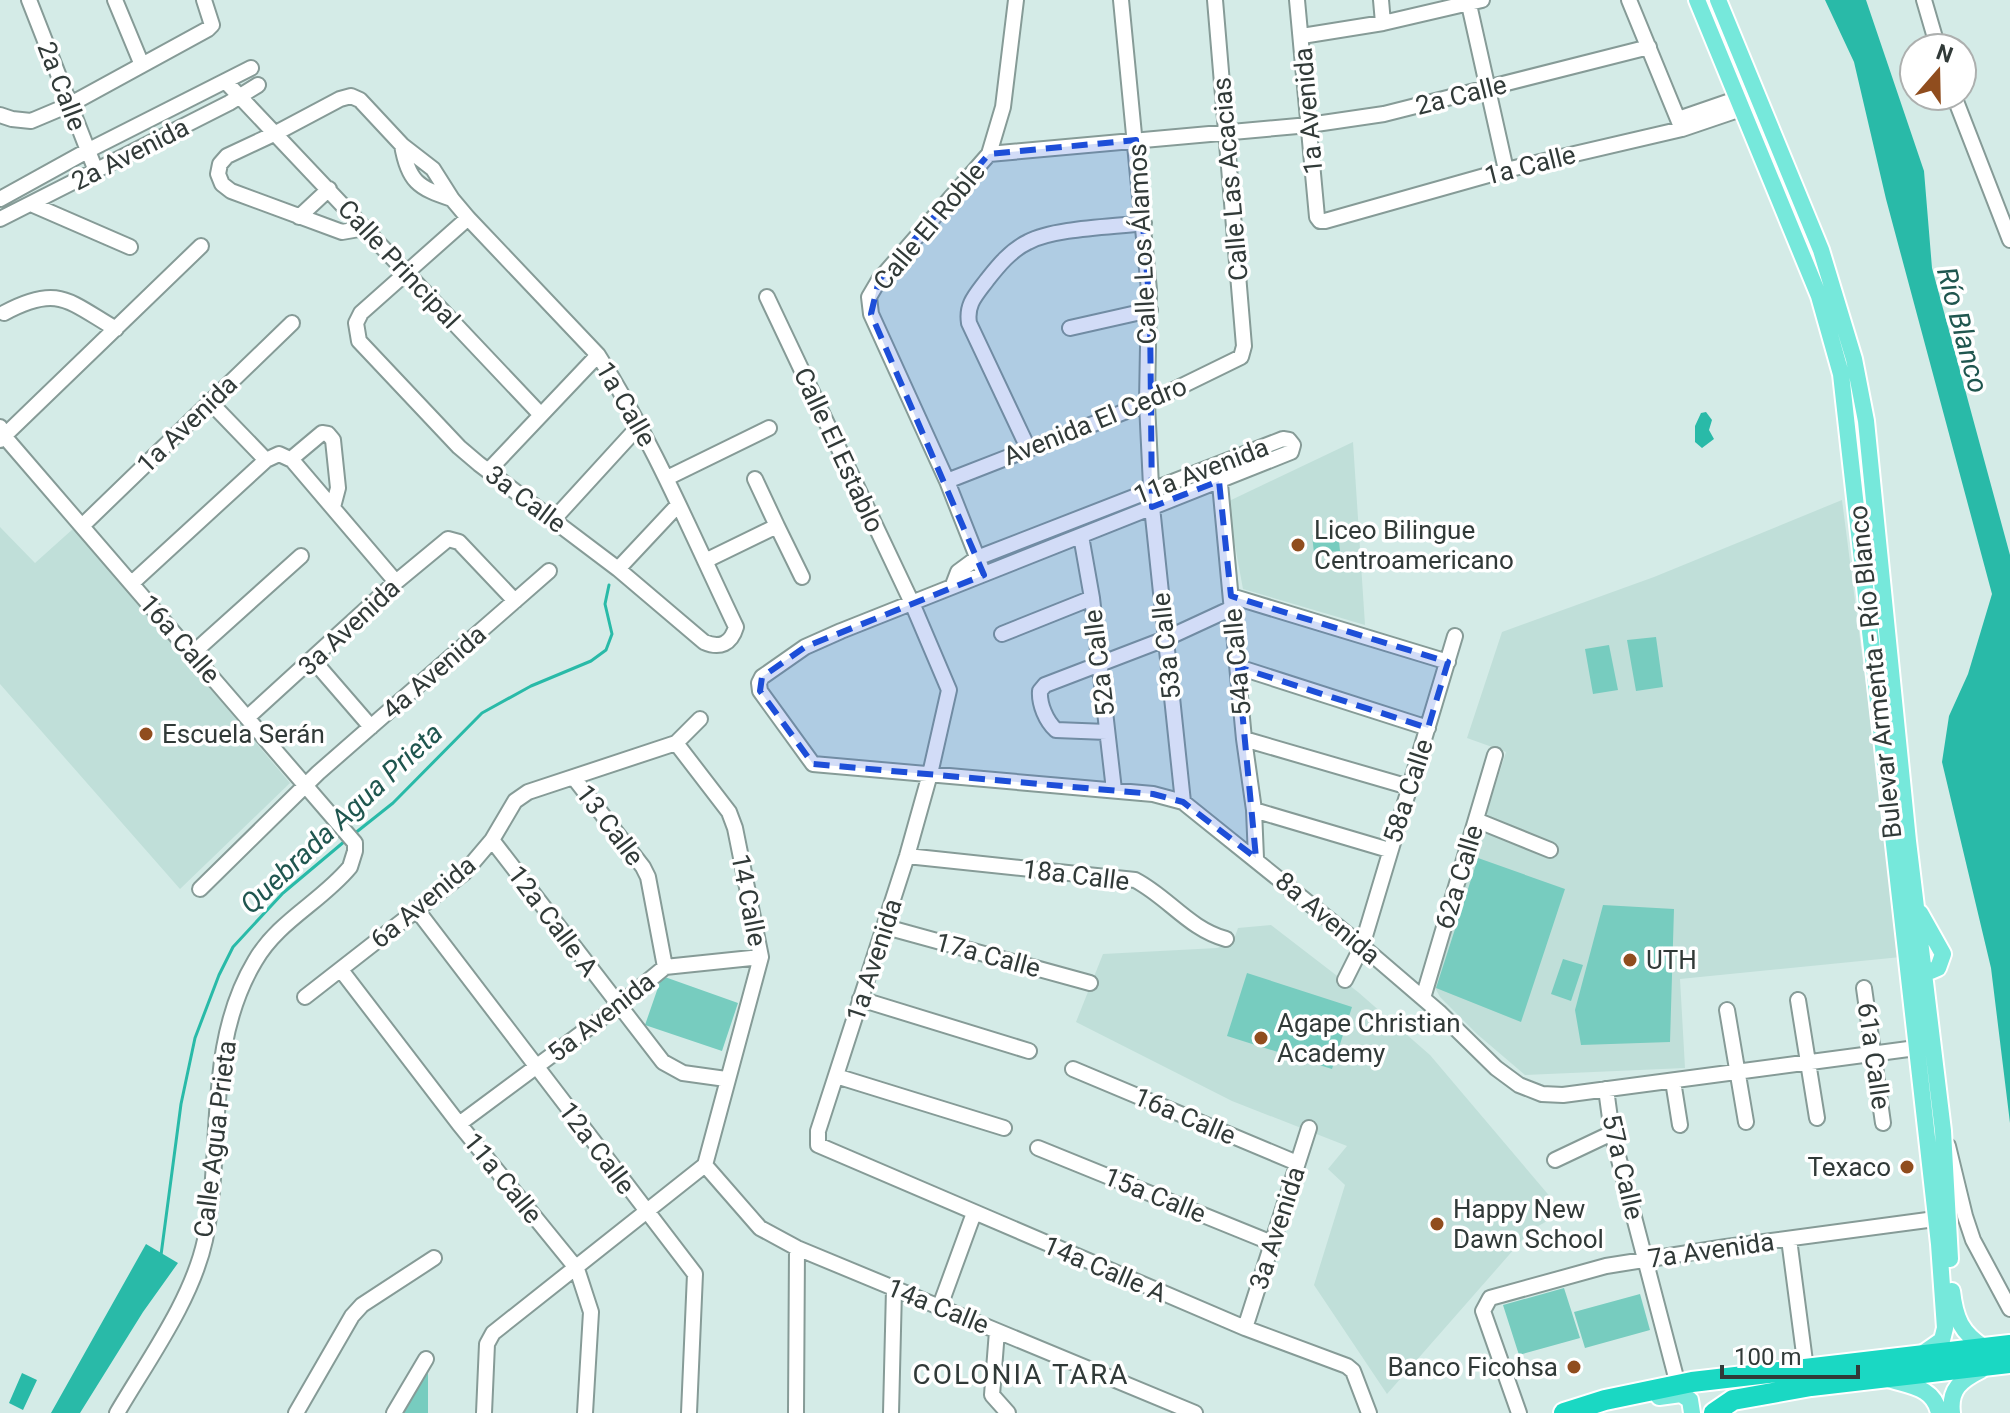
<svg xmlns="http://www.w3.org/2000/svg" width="2010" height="1413" font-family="Roboto,sans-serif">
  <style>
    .built { fill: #c0dfd9 }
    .green { fill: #77ccbf }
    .water { fill: #29baa8 }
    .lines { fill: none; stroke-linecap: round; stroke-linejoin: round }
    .stream { stroke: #29baa8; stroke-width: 3 }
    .minor-casing { stroke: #869b97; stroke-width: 18 }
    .major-casing { stroke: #fff; stroke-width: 20 }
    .highway-casing { stroke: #fff; stroke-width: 24 }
    .minor { stroke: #fff; stroke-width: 14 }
    .major { stroke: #76e8db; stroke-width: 16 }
    .highway { stroke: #1ad8c3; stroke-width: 20 }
    .marked { fill: #1d4ed8; fill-opacity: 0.2; stroke: #1d4ed8; stroke-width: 6; stroke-dasharray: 16 10; stroke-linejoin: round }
    .poi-dot { fill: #904d1e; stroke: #fff; stroke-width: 3 }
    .labels { text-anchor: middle; stroke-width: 7; stroke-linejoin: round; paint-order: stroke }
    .street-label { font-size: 26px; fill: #313a38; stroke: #fff }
    .poi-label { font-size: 26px; fill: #313a38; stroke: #fff; text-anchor: start }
    .water-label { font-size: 28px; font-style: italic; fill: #1f564f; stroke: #fff }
    .neighbourhood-label { font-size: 28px; letter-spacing: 2px; fill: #313a38; stroke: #fff }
  </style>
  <rect width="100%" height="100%" fill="#d4ebe7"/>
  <path class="built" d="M1353,442L1365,625L1243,589L1227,502Z
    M1842,500L1901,957L1680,979L1685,1068L1525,1075L1477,1034L1440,997L1432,982L1506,752L1467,738L1502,632L1654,577Z
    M0,527L35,563L74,528L290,783L180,889L0,684Z
    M1271,925L1358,992L1430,1055L1558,1206L1552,1218L1530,1231L1387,1394L1314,1285L1345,1185L1328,1169L1347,1146L1232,1101L1076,1022L1103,954L1217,948L1233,942L1238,928Z"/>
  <path class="green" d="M1338,532L1340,551L1314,553L1312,535Z
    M1656,637L1663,687L1636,691L1627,640Z
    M1609,645L1618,690L1593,694L1585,649Z
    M1478,858L1565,889L1521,1022L1436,988Z
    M1603,905L1674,909L1670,1042L1581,1045L1575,1010Z
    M1563,959L1583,965L1571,1001L1551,994Z
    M1247,973L1352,1007L1332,1069L1227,1036Z
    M662,976L738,1003L722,1051L645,1025Z
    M1564,1288L1580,1338L1519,1355L1503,1305Z
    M1640,1294L1650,1330L1585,1348L1574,1312Z
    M428,1369V1413H401Z"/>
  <path class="water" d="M1825,0H1866L1924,171L1932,268L2010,555V1123L1991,968L1942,762L1949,716L1968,674L1992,594L1886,199L1854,62Z
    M1706,412L1712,420L1709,430L1714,439L1702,448L1695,442V426L1701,413Z
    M146,1244L178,1263L143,1312L80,1413H51Z
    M22,1373L37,1380L23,1410L9,1403Z"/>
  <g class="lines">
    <path class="stream" d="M354,834L393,803L482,713L531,686L591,661L606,650L612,634L605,604L609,585
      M161,1255L181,1104L195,1038L219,975L233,947L283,893L345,841"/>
    <g class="minor-casing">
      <path id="minor" d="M29,0L96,171
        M115,0L142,65
        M1121,0L1149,290L1147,403L1152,507L1183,802
        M1297,0L1317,217L1320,221H1325L1506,170L1682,129L1741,109
        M1381,0L1383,23
        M1468,0L1506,170
        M1629,0L1682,129
        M1924,0L1938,48
        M1302,36L1383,23L1482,0
        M226,82L541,415
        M1954,96L2010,240
        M0,115L12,119L31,121L69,105L208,29L212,25L204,0
        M1678,119L1736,99
        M402,145C408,181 418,188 452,199
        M989,154L1309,125L1384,114L1649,47
        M0,199L87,151L251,68
        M31,204L130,247
        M299,217L329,189
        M0,219L229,103L258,85
        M365,228L342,232L231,191L222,184L218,174L220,164L227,156L276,133L340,99L351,96L360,100L402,145L433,169L452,199L468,218L598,355C653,441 692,535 736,627C731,644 720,649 704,642L618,569L479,464L459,447L359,341L356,323L361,313L468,218
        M767,297L912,603L949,690L930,774L907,856L818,1131V1145L1245,1328L1347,1366L1353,1371L1369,1413
        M4,313C58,284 68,301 116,329
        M1070,328L1150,310
        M210,402L266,460
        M0,427L4,436L355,843V851L350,867C321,902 278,921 255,961C204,1046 224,1147 205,1240C192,1300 148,1360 117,1413
        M0,440L201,246
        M1028,448L969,323C966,304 976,295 987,280C998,266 1011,250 1028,242C1054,228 1113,227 1144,223
        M291,459L322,433L328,434L333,440L338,488L333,507
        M488,471L598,355
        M1219,473L1244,739L1254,810L1256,858
        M667,478L769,428
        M947,481L1147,403L1241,357L1244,346L1215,0
        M554,519L639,426
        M82,526L292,323
        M777,526L802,577
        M1081,536L1092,598L1114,790
        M705,561L777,526L755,479
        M981,567L947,481L871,314L869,297L879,280L989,154L1003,107L1016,0
        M618,569L678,505
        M132,583L266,460L279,454L292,460L396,582
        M953,585L958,572L977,558L1283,439L1289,440L1293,445L1291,452L841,631L805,647L762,677L759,683L760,691L813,764L1153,794L1183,802L1362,946L1439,1012L1496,1068L1519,1085L1542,1094L1563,1095L1916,1048
        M1231,596L1448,662
        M1002,634L1092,598
        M193,653L301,556
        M313,660L371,727
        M1238,667L1428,728
        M248,717L396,582L448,539L459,542L515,601
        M1107,732L1056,730C1046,721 1039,704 1040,691L1045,685L1165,639L1232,608
        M1244,739L1409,787
        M676,743L729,812L735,828L761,957L705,1165
        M574,778L643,867L648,877L665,967
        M1254,810L1389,850
        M1476,820L1550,850
        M492,840L663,1062L683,1073L726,1079
        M907,856L1135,880C1168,897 1189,929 1226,939
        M200,889L318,773L549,571
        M417,910L695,1274L689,1413
        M886,927L1090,983
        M341,970L459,1124L577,1269L591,1312L585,1413
        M1345,980L1362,946L1455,636
        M1864,988L1883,1123
        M305,997L464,873L492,840L515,801L528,792L676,743L700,719
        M1423,998L1495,755
        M860,999L1029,1051
        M1798,1000L1817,1118
        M1727,1010L1746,1122
        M1073,1069L1297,1163
        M836,1076L1004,1128
        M1673,1081L1680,1125
        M1606,1089L1612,1133L1678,1385
        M459,1124L618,1006L665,967L761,957
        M1948,1146L1965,1216L1973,1240L2010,1309
        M1038,1148L1272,1243
        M1555,1160L1612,1133
        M705,1165L760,1228L797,1248L1195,1413
        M1789,1239L1806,1369
        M940,1306L974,1213
        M1245,1328L1309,1128
        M997,1331L992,1395L1008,1413
        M296,1413L352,1316L362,1305L434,1258
        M394,1413L426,1359
        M484,1413L487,1344L493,1333L705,1165
        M796,1413L797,1248
        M891,1413L894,1289
        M1519,1413L1483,1311L1490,1298L1606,1266L1726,1247L1935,1219"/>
    </g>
    <g class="major-casing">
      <path id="major" d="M1697,0L1819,296L1841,374L1939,1244L1945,1328L1942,1340L1922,1354
        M1718,0L1821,250L1854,359L1866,421L1908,841L1943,1131L1950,1259
        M1916,967L1931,971L1938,968L1943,954L1920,913
        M1952,1291C1955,1318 1961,1333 1985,1348
        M1888,1379C1910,1386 1934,1387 1939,1413
        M1659,1397L1681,1394L1690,1400L1692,1413
        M1952,1413C1949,1389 1961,1380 1981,1370"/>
    </g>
    <g class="highway-casing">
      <path id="highway" d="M1564,1413L1605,1400L1692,1382L2010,1345
        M1714,1413L1733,1400L1811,1386L2010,1363"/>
    </g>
    <use href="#minor" class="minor"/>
    <use href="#major" class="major"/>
    <use href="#highway" class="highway"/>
  </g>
  <path class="marked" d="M1136,140L1150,310L1152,507L1219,481L1231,596L1448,662L1428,728L1238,667L1256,858L1183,802L1153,794L813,764L760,691L762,677L805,647L984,575L871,314L879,280L989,154Z"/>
  <g class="poi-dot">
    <circle cx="1298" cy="545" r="8"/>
    <circle cx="146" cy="734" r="8"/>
    <circle cx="1630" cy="960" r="8"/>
    <circle cx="1261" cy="1038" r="8"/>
    <circle cx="1907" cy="1167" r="8"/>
    <circle cx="1437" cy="1224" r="8"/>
    <circle cx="1574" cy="1367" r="8"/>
  </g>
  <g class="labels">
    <g class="street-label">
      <text transform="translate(62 86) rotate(69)" y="9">2a Calle</text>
      <text transform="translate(1461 95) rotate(-14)" y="9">2a Calle</text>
      <text transform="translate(1308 111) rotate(-95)" y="9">1a Avenida</text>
      <text transform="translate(130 154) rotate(-27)" y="9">2a Avenida</text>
      <text transform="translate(1530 165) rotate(-14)" y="9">1a Calle</text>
      <text transform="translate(1230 179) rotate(-95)" y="9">Calle Las Acacias</text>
      <text transform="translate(929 226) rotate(-50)" y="9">Calle El Roble</text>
      <text transform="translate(1142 244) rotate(-93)" y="9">Calle Los Álamos</text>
      <text transform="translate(399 264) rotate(47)" y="9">Calle Principal</text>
      <text transform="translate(626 404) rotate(60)" y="9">1a Calle</text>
      <text transform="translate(1095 421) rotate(-22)" y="9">Avenida El Cedro</text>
      <text transform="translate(187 424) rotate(-44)" y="9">1a Avenida</text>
      <text transform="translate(839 450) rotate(65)" y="9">Calle El Establo</text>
      <text transform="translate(1201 471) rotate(-21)" y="9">11a Avenida</text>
      <text transform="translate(526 499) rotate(37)" y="9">3a Calle</text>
      <text transform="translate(349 627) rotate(-43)" y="9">3a Avenida</text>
      <text transform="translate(180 639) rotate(49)" y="9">16a Calle</text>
      <text transform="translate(1166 646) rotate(-96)" y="9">53a Calle</text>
      <text transform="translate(1237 662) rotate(-95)" y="9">54a Calle</text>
      <text transform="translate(1099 663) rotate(-97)" y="9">52a Calle</text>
      <text transform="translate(434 672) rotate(-41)" y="9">4a Avenida</text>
      <text transform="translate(1875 672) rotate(-96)" y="9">Bulevar Armenta - Río Blanco</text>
      <text transform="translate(1408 791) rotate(-72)" y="9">58a Calle</text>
      <text transform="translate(610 825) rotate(53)" y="9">13 Calle</text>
      <text transform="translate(1076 875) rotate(7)" y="9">18a Calle</text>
      <text transform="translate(1459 877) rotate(-73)" y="9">62a Calle</text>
      <text transform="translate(749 900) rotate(79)" y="9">14 Calle</text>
      <text transform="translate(423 902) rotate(-40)" y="9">6a Avenida</text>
      <text transform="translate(1328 918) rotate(40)" y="9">8a Avenida</text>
      <text transform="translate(553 921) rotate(53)" y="9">12a Calle A</text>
      <text transform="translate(988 955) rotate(15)" y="9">17a Calle</text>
      <text transform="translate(874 960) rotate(-72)" y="9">1a Avenida</text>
      <text transform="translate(601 1017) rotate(-38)" y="9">5a Avenida</text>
      <text transform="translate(1874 1056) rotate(82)" y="9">61a Calle</text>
      <text transform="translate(1185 1116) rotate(23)" y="9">16a Calle</text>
      <text transform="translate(215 1139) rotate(-83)" y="9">Calle Agua Prieta</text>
      <text transform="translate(597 1148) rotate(53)" y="9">12a Calle</text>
      <text transform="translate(1623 1167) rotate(77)" y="9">57a Calle</text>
      <text transform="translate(503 1178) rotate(51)" y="9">11a Calle</text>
      <text transform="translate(1155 1195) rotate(22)" y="9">15a Calle</text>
      <text transform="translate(1277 1228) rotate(-72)" y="9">3a Avenida</text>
      <text transform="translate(1711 1250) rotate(-8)" y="9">7a Avenida</text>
      <text transform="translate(1105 1269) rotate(23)" y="9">14a Calle A</text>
      <text transform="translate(938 1306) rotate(22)" y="9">14a Calle</text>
    </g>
    <g class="poi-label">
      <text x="1314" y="539">Liceo Bilingue<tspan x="1314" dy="30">Centroamericano</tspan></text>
      <text x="162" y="743">Escuela Serán</text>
      <text x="1646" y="969">UTH</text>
      <text x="1277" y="1032">Agape Christian<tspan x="1277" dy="30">Academy</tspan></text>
      <text x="1891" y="1176" text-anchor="end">Texaco</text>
      <text x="1453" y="1218">Happy New<tspan x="1453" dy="30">Dawn School</tspan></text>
      <text x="1558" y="1376" text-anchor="end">Banco Ficohsa</text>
    </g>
    <g class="water-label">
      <text transform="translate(1963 330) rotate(75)" y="10">Río Blanco</text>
      <text transform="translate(341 818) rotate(-43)" y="10">Quebrada Agua Prieta</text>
    </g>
    <g class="neighbourhood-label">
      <text x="1021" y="1384">COLONIA TARA</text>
    </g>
  </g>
  <g transform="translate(1938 72) rotate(20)"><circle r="38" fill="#ffffff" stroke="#adb0af" stroke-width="2"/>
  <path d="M0-6L14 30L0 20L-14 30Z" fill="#904d1e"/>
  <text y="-12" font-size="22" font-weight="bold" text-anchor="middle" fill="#313a38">N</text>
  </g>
  <path d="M1722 1365v12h136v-12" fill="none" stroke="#313a38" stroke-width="4"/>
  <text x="1734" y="1365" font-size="24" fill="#313a38" stroke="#ffffff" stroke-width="6" paint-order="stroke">100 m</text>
</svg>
